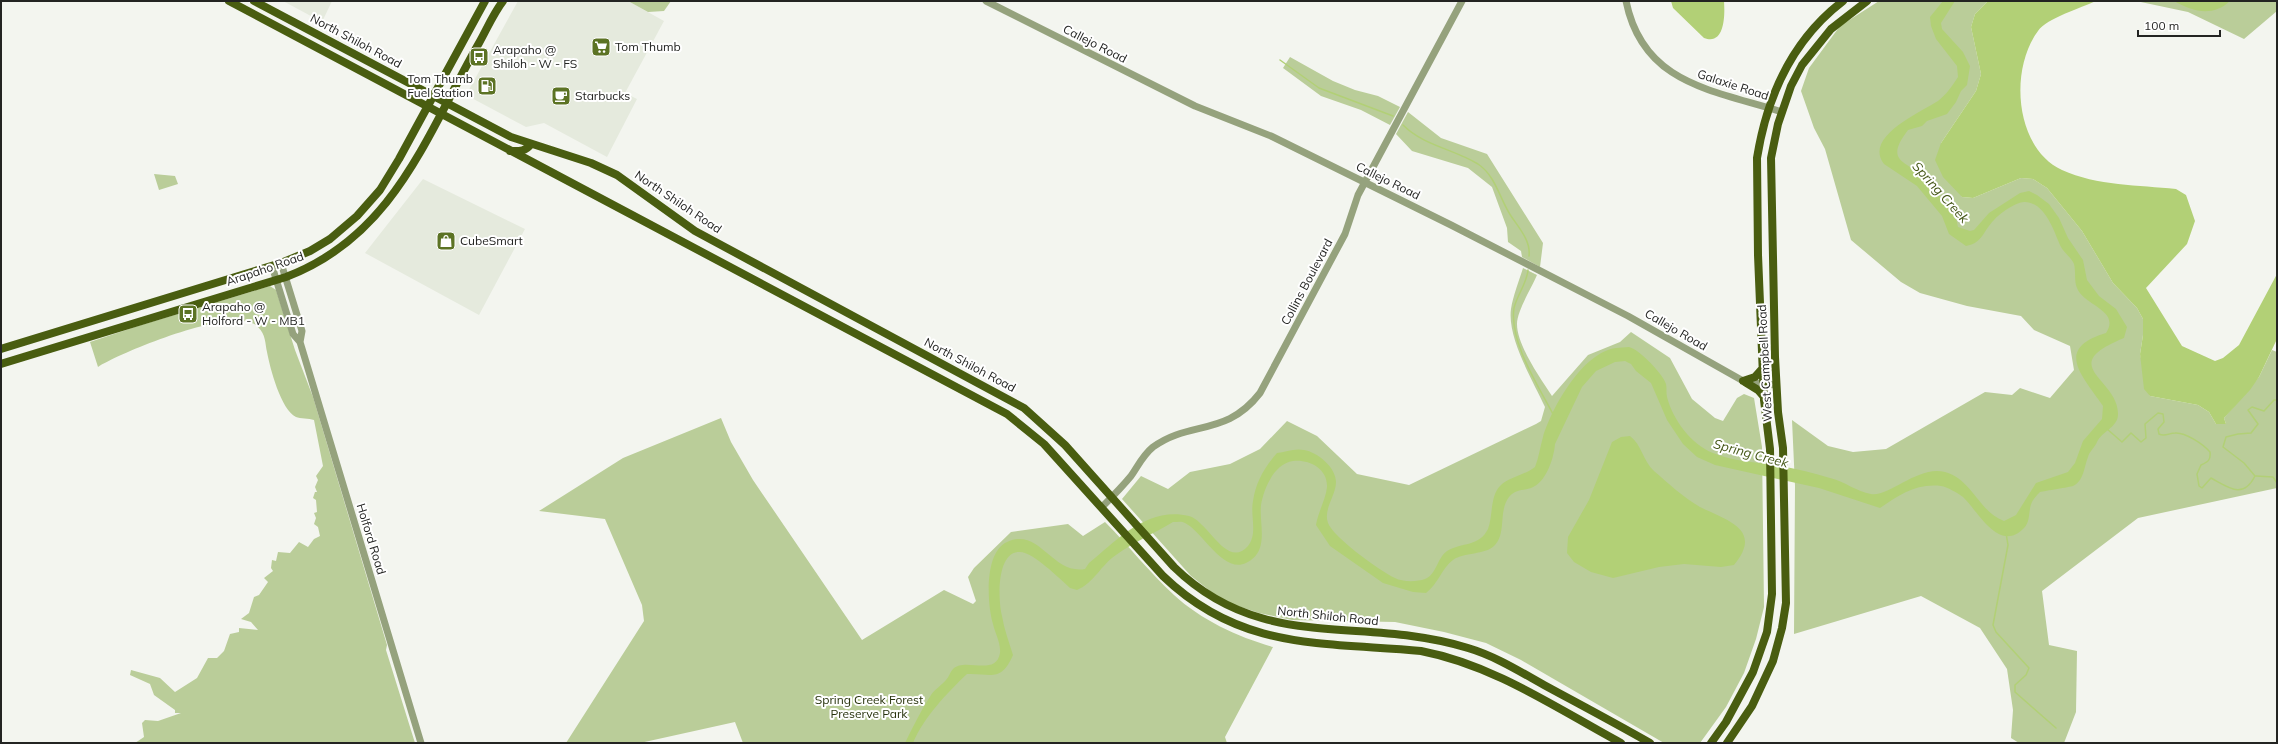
<svg xmlns="http://www.w3.org/2000/svg" width="2278" height="744" font-family="Mulish,sans-serif">
  <style>
    .built { fill: #e5eadd }
    .green { fill: #bacd99 }
    .water { fill: #b2d076 }
    .lines { fill: none; stroke-linecap: round; stroke-linejoin: round }
    .stream { stroke: #b2d076; stroke-width: 1.5 }
    .minor { stroke: #95a27d; stroke-width: 7 }
    .major { stroke: #495d10; stroke-width: 8 }
    .labels { text-anchor: middle; stroke-width: 4; stroke-linejoin: round; paint-order: stroke }
    .street-label { font-size: 12px; fill: #232422; stroke: #fff }
    .poi-label { font-size: 12px; fill: #232422; stroke: #fff; text-anchor: start }
    .park-label { font-size: 12px; fill: #27320c; stroke: #fff }
    .water-label { font-size: 13px; font-style: italic; fill: #455717; stroke: #fff }
  </style>
  <rect width="100%" height="100%" fill="#f3f5ef"/>
  <path class="built" d="M283,1H332L322,22Z
    M518,1H628L664,21L625,93L637,99L607,157L544,123L526,127L466,95Z
    M423,179L525,229L479,315L365,253Z"/>
  <path class="green" d="M628,1H671L664,11L648,12Z
    M1879,1H1988L1975,14L1971,27L1981,74L1976,91L1941,143L1962,197L1973,198L2021,178L2033,179L2047,188L2082,231L2113,283L2137,308L2143,319V335L2140,354L2150,396L2198,405L2209,412L2216,424H2226L2224,418L2259,377L2272,350L2277,352V488L2138,518L2042,591L2049,645L2077,651L2076,712L2064,743H2019L2011,738L2013,710L2007,669L1980,628L1921,596L1794,634L1795,486L1792,420L1828,446L1853,452L1886,449L1985,392L2012,395L2020,388L2050,398L2074,370L2070,346L2034,330L2021,316L1967,306L1920,293L1901,282L1851,240L1825,149L1814,128L1801,91L1809,68L1840,26Z
    M2136,1H2277V11L2244,39L2188,12Z
    M1290,57L1333,81L1355,90L1378,96L1400,107L1390,125L1361,110L1321,96L1283,68Z
    M1408,112L1441,138L1487,154L1543,243L1540,267L1522,257L1521,251L1508,242L1507,228L1492,187L1468,168L1412,151L1396,134Z
    M154,174L175,176L178,184L159,190Z
    M1523,268L1537,275C1532,287 1517,311 1517,324C1517,345 1540,378 1552,396L1588,355L1620,342L1631,332L1670,358L1692,399L1715,418L1723,421L1737,398L1744,394L1754,398L1762,447L1764,607L1756,639L1744,673L1726,707L1700,743H1664L1521,660L1486,643L1444,632L1395,622L1292,620L1259,613L1223,601L1191,576L1122,499L1141,476L1168,489L1190,472L1230,464L1260,449L1287,421L1317,436L1357,474L1409,485L1536,424L1541,421L1545,407C1533,381 1507,338 1511,309C1513,296 1519,281 1523,268Z
    M270,286L276,290L295,350L313,397L387,645L386,650L415,743H135L144,737L142,723L145,720L158,721L181,713H175V710L154,695L150,684L130,675L131,670L160,678L175,692L197,678L208,658H217L224,651L230,634L239,632V628L258,630L251,622L241,619L249,613L254,597L259,595L268,582L264,578L273,571L271,568L272,560L276,561L278,552L290,553L299,542L308,547L314,539L320,536L318,527L314,524L316,518L314,513L317,512L316,500L313,498L315,492H317L315,487L318,480L316,476L323,466L314,420C309,418 300,419 296,417C281,410 270,368 267,352C265,343 266,335 258,327C237,304 122,352 98,367L90,342L135,327Z
    M721,418L731,442L753,480L862,640L944,590L973,604L976,601L968,577L974,568L1011,532L1068,524L1083,536L1105,522C1129,546 1149,572 1174,595C1201,620 1238,637 1273,647L1225,737L1227,743H743L735,722L640,743H566L644,621L642,605L605,519L539,511L623,458Z"/>
  <path class="water" d="M1671,1H1724C1725,15 1725,46 1704,38L1673,8Z
    M1943,1H1955L1941,23L1942,29L1963,52L1970,66L1967,85L1961,91L1956,102L1947,114L1927,121L1922,126L1908,130C1883,163 1907,160 1926,179C1929,182 1930,186 1933,189C1943,200 1956,211 1958,227L1970,231L1974,230L1989,213L2020,193L2029,191L2037,195L2049,204L2059,218L2068,238L2083,260L2087,280L2099,296L2116,309L2127,327L2124,338C2055,366 2117,378 2118,413C2119,427 2102,431 2097,442C2095,447 2089,452 2088,457C2084,467 2084,481 2073,486C2070,487 2045,491 2040,492C2037,495 2034,498 2032,502C2028,510 2031,521 2024,528C1999,554 1978,511 1963,497C1958,493 1947,487 1941,486C1917,483 1899,495 1880,508L1819,488L1715,465L1697,457L1683,444L1667,420L1651,383L1636,371L1631,364L1625,361L1615,362L1596,371L1582,387L1555,444C1554,458 1546,483 1531,488C1522,491 1516,489 1509,497C1498,511 1507,534 1494,546C1485,555 1464,552 1453,560C1442,568 1438,584 1426,593L1413,592L1383,583L1330,546L1316,525C1318,512 1326,499 1327,487C1328,468 1308,459 1293,461C1274,464 1264,488 1261,505C1259,525 1270,552 1246,563C1223,574 1202,531 1185,523C1182,521 1177,522 1173,522C1155,533 1134,542 1116,555C1101,565 1094,583 1077,590L1070,588C1060,579 1033,552 1020,552C996,551 998,601 1002,616C1004,629 1009,642 1013,655C1001,683 991,673 967,674C947,693 924,717 913,743H905C913,727 921,710 931,695C935,689 942,685 946,680C949,677 950,672 953,669C965,657 996,677 1000,653C1001,643 995,633 993,624C987,604 984,552 1007,542C1040,527 1052,575 1085,569L1089,563C1117,540 1148,506 1189,516C1208,521 1227,570 1248,546C1258,534 1250,515 1253,501C1256,482 1264,468 1277,453C1285,452 1295,448 1304,450C1317,452 1336,467 1336,482C1336,496 1323,509 1328,523C1333,537 1380,571 1395,578C1402,582 1417,582 1425,579C1437,574 1437,558 1447,551C1462,542 1479,547 1488,529C1493,516 1490,496 1500,486C1509,477 1525,475 1535,467C1539,457 1540,447 1543,437C1552,407 1583,352 1616,348C1620,348 1625,347 1629,347C1639,349 1663,374 1666,384C1667,388 1666,393 1667,397C1673,420 1691,444 1713,453C1735,462 1758,462 1781,466C1797,469 1814,473 1830,478C1844,481 1857,492 1871,494C1890,497 1918,465 1945,472C1973,480 1978,511 2004,521L2016,515L2036,483L2068,472L2075,463L2083,441L2102,419L2103,406C2083,376 2053,349 2106,333C2121,310 2084,306 2077,288C2074,281 2076,272 2074,264C2072,258 2064,253 2061,247C2054,232 2046,203 2025,202C2017,201 1999,214 1994,220C1983,231 1983,243 1966,246L1949,234L1942,216L1917,186L1884,164C1863,137 1921,112 1938,101C1946,95 1953,85 1958,77L1957,66L1936,39L1931,26L1930,17Z
    M1988,1H2096C2081,8 2047,18 2038,31C2009,70 2015,148 2062,170C2097,186 2139,185 2176,189L2186,195L2195,221L2187,244L2146,288L2182,346L2215,361L2223,358L2239,345L2277,274V339L2259,377L2250,390L2224,418L2226,424H2216L2209,412L2198,405L2150,396L2144,389L2140,354L2143,335V319L2137,308L2113,283L2082,231L2047,188L2033,179L2021,178L1973,198L1962,197L1943,177L1935,160L1941,143L1976,91L1981,74L1971,27L1975,14Z
    M2174,1H2230C2213,17 2193,12 2174,1Z
    M1630,436C1642,445 1643,461 1654,471C1668,483 1684,498 1700,507C1726,520 1764,529 1734,565L1721,567L1684,564L1659,567L1613,578L1591,572L1574,562L1567,553L1568,537L1589,500L1612,442L1621,437Z"/>
  <g class="lines">
    <path class="stream" d="M1280,60L1319,88L1393,116
      M1403,125C1424,146 1454,149 1478,164C1496,176 1500,200 1511,216C1519,228 1531,241 1529,256
      M1528,270C1527,283 1517,295 1514,308C1509,342 1539,387 1554,416
      M2107,429L2122,442L2131,433L2141,442L2146,438L2145,424L2158,413L2163,414L2164,422L2158,429L2159,434C2165,437 2169,433 2175,433C2185,432 2203,444 2210,452C2211,460 2208,462 2201,465L2197,474L2199,486L2202,488L2211,478C2228,487 2243,500 2255,476L2244,463L2223,447L2226,437L2238,434L2251,433L2258,424L2248,410L2252,407L2264,411L2274,400H2277
      M2256,476L2273,477L2277,483
      M2006,533L2008,545L1993,625L1996,632L2029,668L2026,675L2015,685V692L2056,728"/>
    <path class="minor" d="M986,1L1195,106L1271,136L1451,225L1628,316L1745,382L1776,385
      M1626,1C1643,85 1714,90 1782,112
      M281,263L302,331L300,342
      M272,266L293,334L300,342L421,743
      M1102,507C1112,497 1122,487 1131,476C1138,466 1143,455 1153,447C1190,420 1226,437 1260,393L1345,234L1358,195L1462,1"/>
    <path class="major" d="M229,1L1007,414L1044,444L1163,576C1241,651 1322,642 1421,651C1494,665 1556,708 1621,743
      M254,1L511,137L591,163L617,175L695,231L1024,408L1065,445L1174,567C1263,654 1362,615 1468,648C1495,656 1519,671 1544,685C1579,704 1615,723 1650,743
      M510,151C519,151 525,152 531,144
      M1,349L281,263L310,251L330,239L357,216L380,190L399,159L485,1
      M1,364L286,277C394,236 426,136 479,43C487,29 493,14 503,1
      M1743,381L1755,377L1763,368
      M1745,382L1758,390L1764,397
      M1711,743L1726,722L1753,672L1767,632L1772,594L1770,449L1764,400L1758,255L1757,158C1767,96 1792,40 1843,1
      M1727,743L1752,706L1773,661L1782,628L1786,603L1783,448L1778,412L1775,357L1771,158L1778,124L1791,86L1802,65L1831,29L1867,1"/>
  </g>
  <defs>
    <g id="supermarket-square" transform="scale(1)"><rect x="-9" y="-9" width="18" height="18" rx="4" fill="#5c7324" stroke="#fff"/><path d="M-6-5.5h2.5l.6 2H6L4.5 2H-2.5L-4.4-4H-6ZM-1.5 3.2a1.3 1.3 0 1 0 .1 0ZM3 3.2a1.3 1.3 0 1 0 .1 0Z" fill="#fff"/></g>
    <g id="bus-square" transform="scale(1)"><rect x="-9" y="-9" width="18" height="18" rx="4" fill="#5c7324" stroke="#fff"/><path d="M-5-6H5V4H4V6H2V4H-2V6H-4V4H-5ZM-3.5-4V0h7V-4ZM-3.5 1.2v1.5H-2V1.2ZM2 1.2v1.5H3.5V1.2Z" fill="#fff"/></g>
    <g id="fuel-square" transform="scale(1)"><rect x="-9" y="-9" width="18" height="18" rx="4" fill="#5c7324" stroke="#fff"/><path d="M-5.5-6h7V0h2V4h1.3V-2.5L3-4.5l.8-.8L6-3V5H2.5V1h-1V6h-7ZM-4.2-4.7v3.2H.2V-4.7Z" fill="#fff"/></g>
    <g id="cafe-square" transform="scale(1)"><rect x="-9" y="-9" width="18" height="18" rx="4" fill="#5c7324" stroke="#fff"/><path d="M-5.5-4.5H6V0H3Q3 3.5 0 3.5H-2.5Q-5.5 3.5-5.5 0ZM3-3.2v2h1.7v-2ZM-6 4.5H4V6H-6Z" fill="#fff"/></g>
    <g id="shop-square" transform="scale(1)"><rect x="-9" y="-9" width="18" height="18" rx="4" fill="#5c7324" stroke="#fff"/><path d="M-5-2.5h2.3a2.7 3.5 0 0 1 5.4 0H5L5.5 6h-11ZM-1.5-2.5h3a1.5 2.3 0 0 0-3 0Z" fill="#fff"/></g>
  </defs>
  <g fill-rule="evenodd">
    <use href="#supermarket-square" x="601" y="47"/>
    <use href="#bus-square" x="479" y="57"/>
    <use href="#fuel-square" x="487" y="86"/>
    <use href="#cafe-square" x="561" y="96"/>
    <use href="#shop-square" x="446" y="241"/>
    <use href="#bus-square" x="188" y="314"/>
  </g>
  <g class="labels">
    <g class="street-label">
      <text transform="translate(356 41) rotate(28)" y="4">North Shiloh Road</text>
      <text transform="translate(1095 44) rotate(27)" y="4">Callejo Road</text>
      <text transform="translate(1733 85) rotate(18)" y="4">Galaxie Road</text>
      <text transform="translate(1388 181) rotate(26)" y="4">Callejo Road</text>
      <text transform="translate(678 202) rotate(34)" y="4">North Shiloh Road</text>
      <text transform="translate(265 269) rotate(-19)" y="4">Arapaho Road</text>
      <text transform="translate(1307 282) rotate(-62)" y="4">Collins Boulevard</text>
      <text transform="translate(1676 330) rotate(30)" y="4">Callejo Road</text>
      <text transform="translate(1765 363) rotate(-93)" y="4">West Campbell Road</text>
      <text transform="translate(970 365) rotate(28)" y="4">North Shiloh Road</text>
      <text transform="translate(371 539) rotate(73)" y="4">Holford Road</text>
      <text transform="translate(1328 616) rotate(6)" y="4">North Shiloh Road</text>
    </g>
    <g class="poi-label">
      <text x="615" y="51">Tom Thumb</text>
      <text x="493" y="54">Arapaho @<tspan x="493" dy="14">Shiloh - W - FS</tspan></text>
      <text x="473" y="83" text-anchor="end">Tom Thumb<tspan x="473" dy="14">Fuel Station</tspan></text>
      <text x="575" y="100">Starbucks</text>
      <text x="460" y="245">CubeSmart</text>
      <text x="202" y="311">Arapaho @<tspan x="202" dy="14">Holford - W - MB1</tspan></text>
    </g>
    <g class="park-label">
      <text x="869" y="704">Spring Creek Forest<tspan x="869" dy="14">Preserve Park</tspan></text>
    </g>
    <g class="water-label">
      <text transform="translate(1941 192) rotate(48)" y="5">Spring Creek</text>
      <text transform="translate(1751 453) rotate(15)" y="5">Spring Creek</text>
    </g>
  </g>
  <rect width="2278" height="744" fill="none" stroke="#232422" stroke-width="4"/>
  <path d="M2138 30v6h82v-6" fill="none" stroke="#232422" stroke-width="2"/>
  <text x="2144" y="30" font-size="12" fill="#232422" stroke="#ffffff" stroke-width="3" paint-order="stroke">100 m</text>
</svg>
